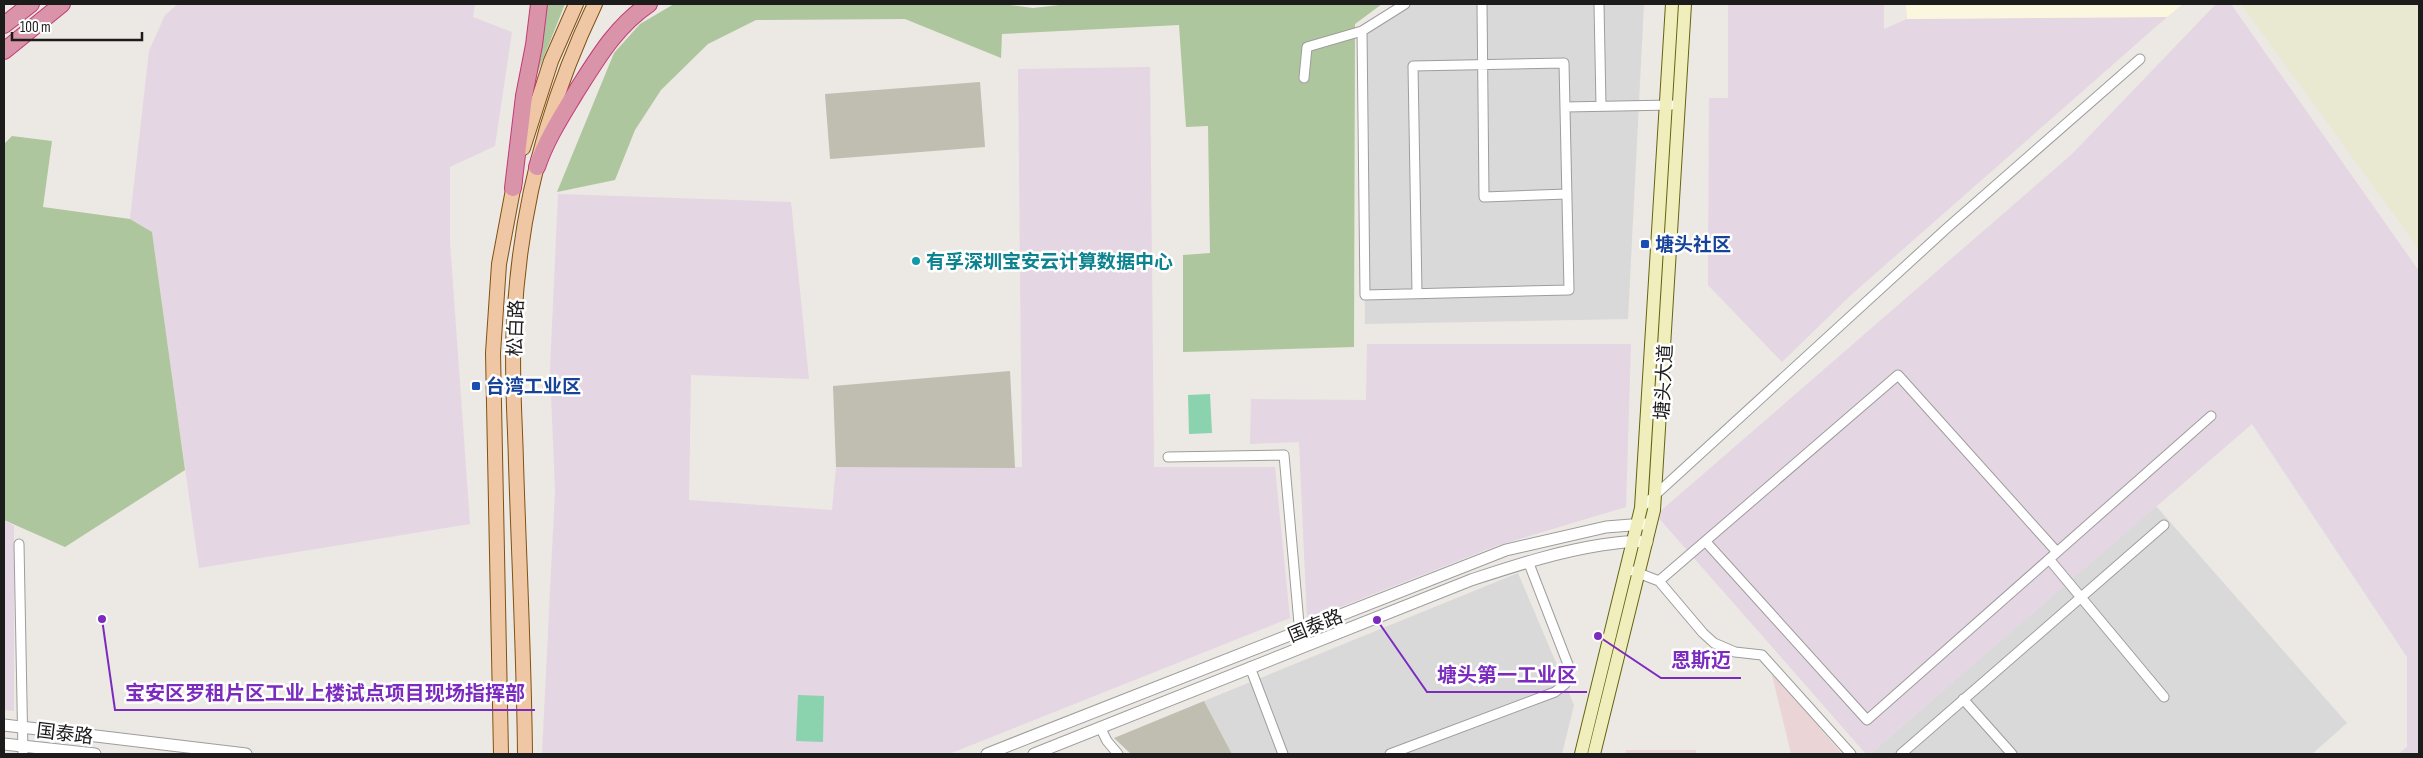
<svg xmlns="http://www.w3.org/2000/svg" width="2423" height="758" font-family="'Sofia Sans Condensed','Noto Sans SC',sans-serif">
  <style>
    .residential { fill: #dad9d9 }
    .commercial { fill: #ebd4d6 }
    .industrial { fill: #e4d6e3 }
    .education { fill: #faf7de }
    .construction { fill: #bfbeb0 }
    .farmland { fill: #e9e8d0 }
    .forest { fill: #aec69d }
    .pitch { fill: #8bd2ae }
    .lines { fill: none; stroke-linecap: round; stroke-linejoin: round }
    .minor-casing { stroke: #9d9d9d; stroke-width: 11 }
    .tertiary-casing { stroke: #9d9d9d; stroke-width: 13 }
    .secondary-casing { stroke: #646412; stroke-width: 14 }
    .primary-casing { stroke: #825112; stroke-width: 16 }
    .motorway-casing { stroke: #c13a77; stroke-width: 18 }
    .minor { stroke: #fff; stroke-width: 9 }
    .tertiary { stroke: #fff; stroke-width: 11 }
    .secondary { stroke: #f1eebd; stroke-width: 12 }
    .primary { stroke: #efc7a5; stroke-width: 14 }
    .motorway { stroke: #da94a9; stroke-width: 16 }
    .transit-dot { fill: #1a4fb4; stroke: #fff; stroke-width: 2 }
    .culture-dot { fill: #0f9aa8; stroke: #fff; stroke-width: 2 }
    .labels { text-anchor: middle; stroke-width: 5; stroke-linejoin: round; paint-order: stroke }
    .transit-label { font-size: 19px; font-weight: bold; fill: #164399; stroke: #fff; text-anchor: start }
    .culture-label { font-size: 19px; font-weight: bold; fill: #0d838f; stroke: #fff; text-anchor: start }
    .street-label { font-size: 19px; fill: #1c1c1c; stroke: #fff }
    .leader { fill: none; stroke: #7b2cbf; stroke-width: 2 }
    .callout-dot { fill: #7b2cbf; stroke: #fff; stroke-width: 2 }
    .callout-label { font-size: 20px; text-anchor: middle; font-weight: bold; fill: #7b2cbf; stroke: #fff; stroke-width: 5; stroke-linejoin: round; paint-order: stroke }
  </style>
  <rect width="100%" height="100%" fill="#ece8e3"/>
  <path class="residential" d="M1405,4H1644L1628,319L1365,324L1362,31Z
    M2156,506L2347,723L2312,754H1870Z
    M1518,573L1574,705L1562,754H1232L1204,701Z"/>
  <path class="commercial" d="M1771,671L1842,754H1791Z
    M1626,750H1696V754H1625Z"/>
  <path class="industrial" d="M178,4H475L473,17L512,32L495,146L450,167V242L470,524L199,568L152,232L130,219L149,51L165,15Z
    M1728,4H1884V29L1907,19L2167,17L1851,295L1782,362L1708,285L1709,98H1728Z
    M2216,4H2231L2419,271V754H2398L2407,747V657L2252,424L1870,754H1866L1656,515L2072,154Z
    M1150,67L1154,467H1275L1290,618L949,754H542L555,490L550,370L558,194L791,202L809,379L691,375L689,500L832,510L836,467H1022L1018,69Z
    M1367,344H1631L1626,507L1496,546L1307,620L1299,442L1250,444L1251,399L1366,400Z
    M4,520L14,526V711L4,710Z"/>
  <path class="education" d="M1906,4H2183L2167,17L1907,19Z"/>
  <path class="construction" d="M980,82L985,147L830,159L825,94Z
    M1010,371L1015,468L836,467L833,386Z
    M1204,701L1232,754H1131L1114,738Z"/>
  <path class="farmland" d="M2241,4H2419V249Z"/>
  <path class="forest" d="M546,4H565L529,94Z
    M674,4H1002L1033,8L1068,4H1382L1355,24L1354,347L1183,352V255L1210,253L1208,126L1186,127L1179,25L1002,34L1001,58L905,19L756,20L708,44L661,90L635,130L615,180L557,192L614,53L640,24Z
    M12,136L52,141L43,207L130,219L152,232L185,470L65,547L4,520V144Z"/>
  <path class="pitch" d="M1210,394L1212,433L1189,434L1188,395Z
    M798,695L824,696L823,742L796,741Z"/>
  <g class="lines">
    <g class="minor-casing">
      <path id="minor" d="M1482,4L1484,197L1567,194
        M1599,4L1601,106
        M1362,31L1365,295L1569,290L1564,63L1413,66L1417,293
        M1304,78L1307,47L1362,31L1405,4
        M1565,107L1672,105
        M1168,457L1284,455L1301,646
        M1641,508L1947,228L2140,59
        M1706,542L1867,720L2211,416
        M19,544L23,754
        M2049,559L2164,697
        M1633,571L1659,581L1703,633L1714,643L1735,652L1762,655L1851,754
        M1659,581L1898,375L2057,552
        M1250,667L1283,754
        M1963,699L2012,754
        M1100,727L1107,741L1118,754
        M1390,754L1555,692L1565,684L1569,667L1528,561
        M1901,754L2164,525"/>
    </g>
    <g class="tertiary-casing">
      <path id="tertiary" d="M4,725L246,754
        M4,744L95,754
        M987,754L1506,550L1606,527L1644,524
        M1034,754L1471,580C1514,566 1556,552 1601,545C1617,543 1631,540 1647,542"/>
    </g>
    <g class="secondary-casing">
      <path id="secondary" d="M1581,754L1641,508L1672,4
        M1594,754L1654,510L1685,4"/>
    </g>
    <g class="primary-casing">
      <path id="primary" d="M523,148L551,61L576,4
        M501,754L493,353L499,264L515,179
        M525,754C524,657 519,560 516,463C515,417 511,371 514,325C519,213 547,104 595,4"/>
    </g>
    <g class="motorway-casing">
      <path id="motorway" d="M4,25L31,4
        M4,51L62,4
        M537,167C546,140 561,117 576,92C597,59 616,26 649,4
        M513,188L524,96L534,45L539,4"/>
    </g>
    <use href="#minor" class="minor"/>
    <use href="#tertiary" class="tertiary"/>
    <use href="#secondary" class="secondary"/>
    <use href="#primary" class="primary"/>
    <use href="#motorway" class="motorway"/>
  </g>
  <g class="transit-dot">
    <rect x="1640" y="239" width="10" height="10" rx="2.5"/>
    <rect x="471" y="381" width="10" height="10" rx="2.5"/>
  </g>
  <circle class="culture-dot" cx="916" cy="261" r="5"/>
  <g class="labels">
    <g class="transit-label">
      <text x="1655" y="251">塘头社区</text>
      <text x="486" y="393">台湾工业区</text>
    </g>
    <g class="culture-label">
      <text x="926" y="268">有孚深圳宝安云计算数据中心</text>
    </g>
    <g class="street-label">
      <text transform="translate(515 328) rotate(-88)" y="7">松白路</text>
      <text transform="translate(1663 382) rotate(-87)" y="7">塘头大道</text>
      <text transform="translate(1315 625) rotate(-22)" y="7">国泰路</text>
      <text transform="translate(65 733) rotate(7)" y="7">国泰路</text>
    </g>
  </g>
  <path class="leader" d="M1598 636L1661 678H1741M1377 620L1427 692H1587M102 619L115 710H535"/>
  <g class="callout-dot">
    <circle cx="1598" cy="636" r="5"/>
    <circle cx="1377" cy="620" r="5"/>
    <circle cx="102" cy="619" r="5"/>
  </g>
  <g class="callout-label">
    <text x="1701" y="667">恩斯迈</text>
    <text x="1507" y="682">塘头第一工业区</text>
    <text x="325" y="700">宝安区罗租片区工业上楼试点项目现场指挥部</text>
  </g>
  <rect width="2423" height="758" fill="none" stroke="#1c1c1c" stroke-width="10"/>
  <path d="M12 32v8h130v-8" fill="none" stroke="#1c1c1c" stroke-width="2.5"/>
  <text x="20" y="32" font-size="15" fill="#1c1c1c" stroke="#ffffff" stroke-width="4" paint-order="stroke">100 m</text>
</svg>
